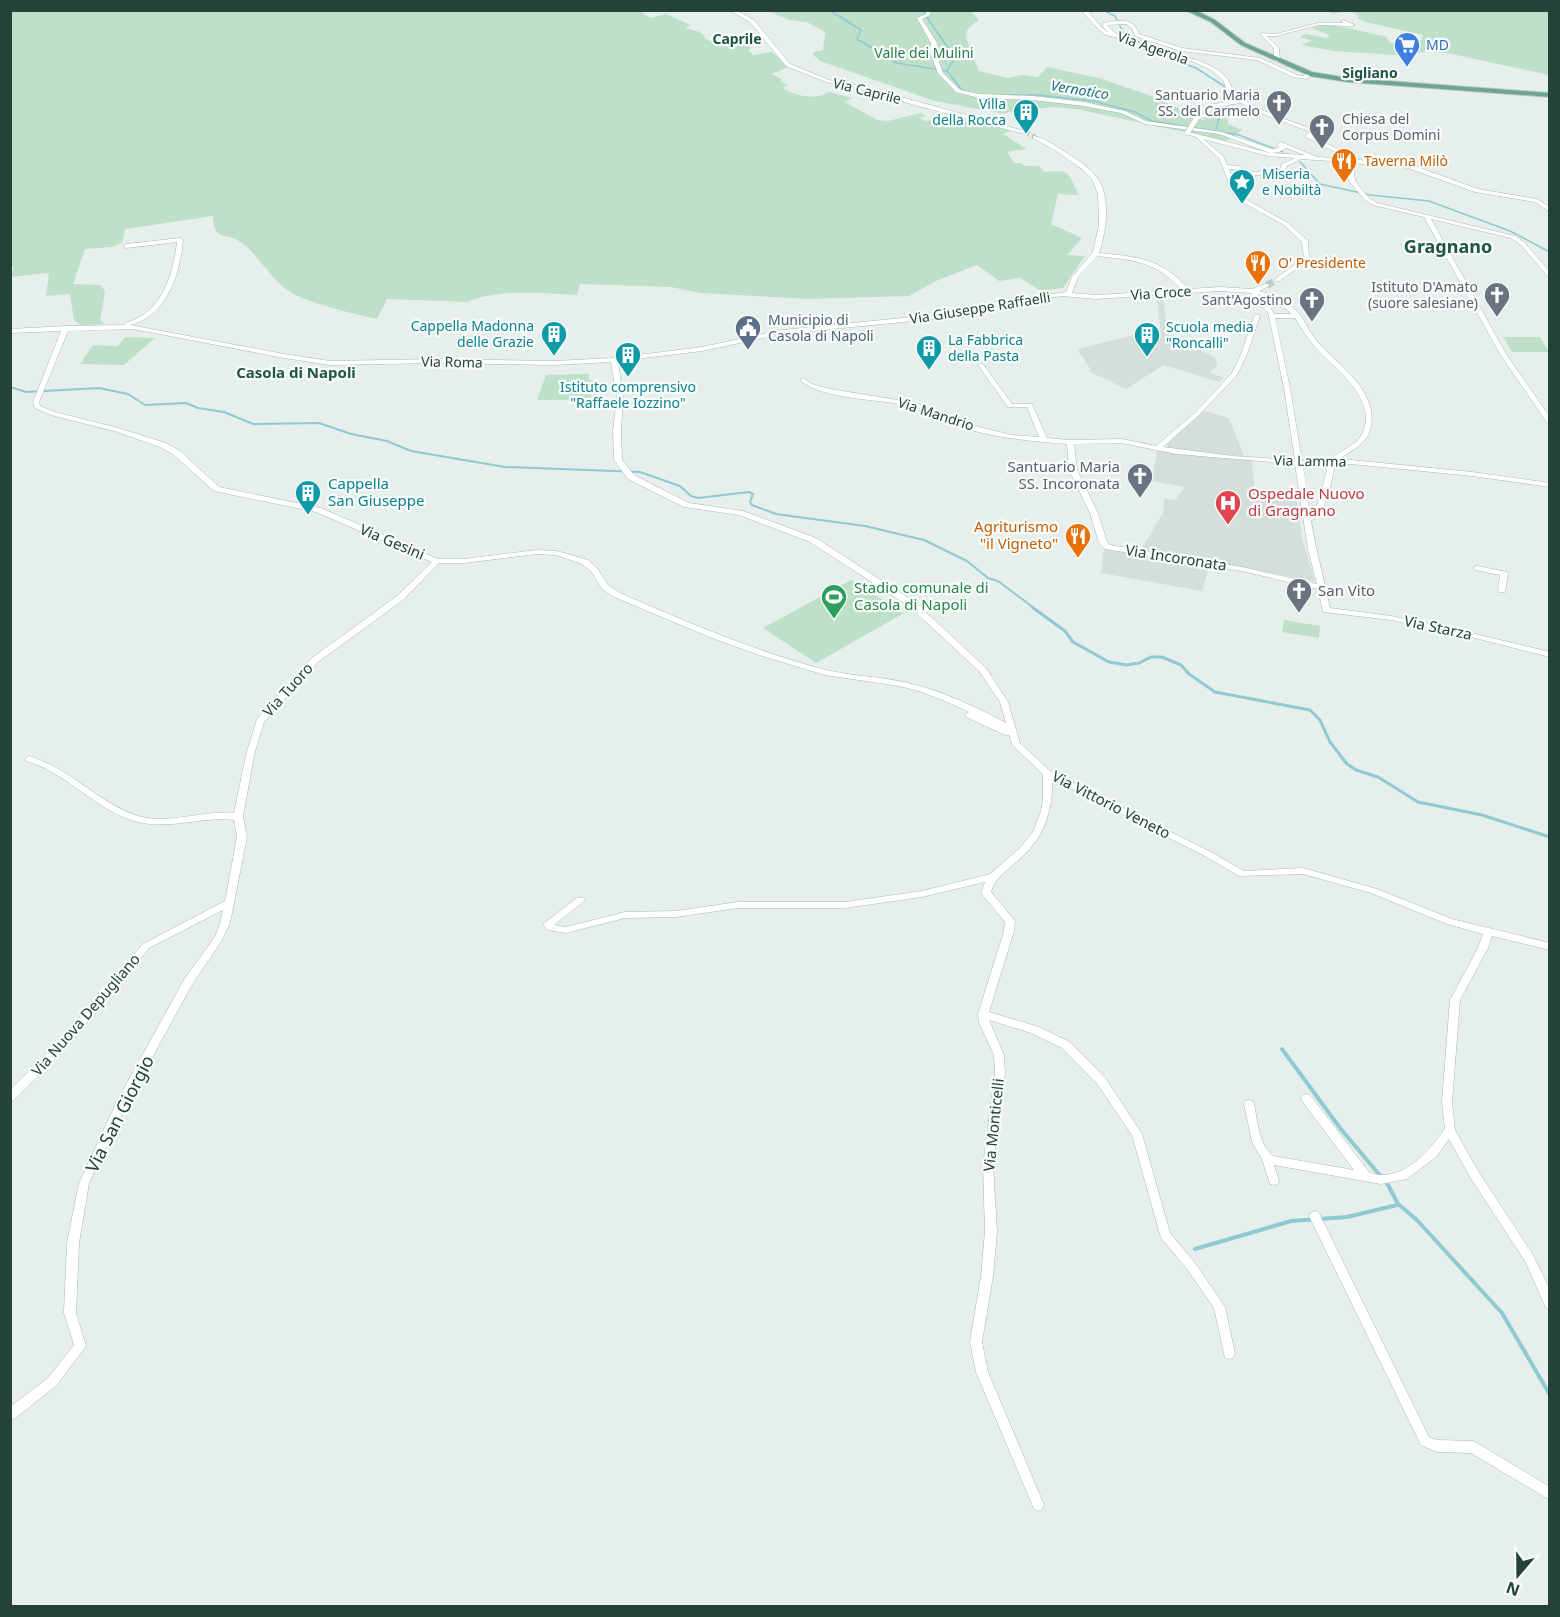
<svg xmlns="http://www.w3.org/2000/svg" width="1560" height="1617" font-family="'Noto Sans',sans-serif">
  <style>
    .built { fill: #d4dfda }
    .green { fill: #bfe0c8 }
    .lines { fill: none; stroke-linecap: round; stroke-linejoin: round }
    .stream-far3 { stroke: #8ec9d4; stroke-width: 1.5 }
    .stream-far2 { stroke: #8ec9d4; stroke-width: 2 }
    .stream-far1 { stroke: #8ec9d4; stroke-width: 3 }
    .stream { stroke: #8ec9d4; stroke-width: 4 }
    .minor-tunnel-far1 { stroke: #bfccc8; stroke-width: 5; stroke-dasharray: 5 3; stroke-linecap: butt }
    .minor-tunnel { stroke: #bfccc8; stroke-width: 7; stroke-dasharray: 7 4; stroke-linecap: butt }
    .minor-casing { stroke: #a8b8b2; stroke-width: 1 }
    .major-casing { stroke: #c2cac8; stroke-width: 2 }
    .minor { fill: #fff; fill-rule: evenodd }
    .major { fill: #6aa596; fill-rule: evenodd }
    .minor-bridge-casing { stroke: #a8b8b2; stroke-width: 6; stroke-linecap: butt }
    .minor-bridge { stroke: #fff; stroke-width: 5 }
    .labels { text-anchor: middle; stroke-width: 4.5; stroke-linejoin: round; paint-order: stroke }
    .far-neighbourhood-label { font-size: 14px; font-weight: bold; fill: #1f5548; stroke: #f7fbf9 }
    .far-shop-label { font-size: 14px; fill: #366cbe; stroke: #f7fbf9; text-anchor: start }
    .far-street-label { font-size: 14px; fill: #24423a; stroke: #f7fbf9 }
    .far-park-label { font-size: 14px; fill: #2d7a4b; stroke: #f7fbf9 }
    .far-water-label { font-size: 14px; font-style: italic; fill: #1c6f80; stroke: #f7fbf9 }
    .far-worship-label { font-size: 14px; fill: #5b616d; stroke: #f7fbf9; text-anchor: end }
    .far-culture-label { font-size: 14px; fill: #0d838f; stroke: #f7fbf9; text-anchor: start }
    .far-food-label { font-size: 14px; fill: #c56008; stroke: #f7fbf9; text-anchor: start }
    .far-service-label { font-size: 14px; fill: #4e5e75; stroke: #f7fbf9; text-anchor: start }
    .far-quarter-label { font-size: 15px; font-weight: bold; fill: #1f5548; stroke: #f7fbf9 }
    .worship-label { font-size: 15px; fill: #5b616d; stroke: #f7fbf9; text-anchor: end }
    .culture-label { font-size: 15px; fill: #0d838f; stroke: #f7fbf9; text-anchor: start }
    .health-label { font-size: 15px; fill: #be3a42; stroke: #f7fbf9; text-anchor: start }
    .food-label { font-size: 15px; fill: #c56008; stroke: #f7fbf9; text-anchor: end }
    .street-label { font-size: 15px; fill: #24423a; stroke: #f7fbf9 }
    .leisure-label { font-size: 15px; fill: #27864d; stroke: #f7fbf9; text-anchor: start }
    .far-district-label { font-size: 18px; font-weight: bold; fill: #1f5548; stroke: #f7fbf9 }
    .near-street-label { font-size: 18px; fill: #24423a; stroke: #f7fbf9 }
  </style>
  <rect width="100%" height="100%" fill="#e6efeb"/>
  <path class="built" d="M1163,296L1168,335L1178,337L1176,343L1194,346L1215,358L1218,366L1209,372L1224,378L1219,382L1164,365L1126,389L1088,371L1091,370L1077,349L1134,335L1161,337L1157,297Z
    M1202,410L1229,418L1244,456L1196,452L1168,447L1167,443Z
    M1157,451L1252,461L1255,491L1296,493L1302,538L1315,581L1140,551L1163,513L1164,499L1175,500L1185,487L1152,481Z
    M1104,549L1209,566L1202,591L1101,573Z"/>
  <path class="green" d="M11,10H645L641,12L651,18L666,14L690,25L685,28L700,32L705,36L703,38L718,44L739,36L742,38L740,40L752,48L748,50L753,55L772,52L789,67L772,74L783,80L780,81L788,85L782,88C798,96 812,101 829,92L852,98L845,102L877,120L888,121L921,113L926,116L919,118L925,121L939,118L957,126L970,120L1013,130L1003,134L1027,149L1007,152L1014,163H1021L1024,166H1039L1044,172C1071,170 1067,171 1079,195L1058,194L1051,224L1082,238L1067,255L1085,256L1063,288L1041,291L1020,278L999,281L977,265L936,281L909,296L807,299L700,293L671,287L580,284L577,295C545,294 496,288 468,302L387,299L377,319C355,314 311,304 292,293C271,281 259,254 239,241C223,232 214,241 213,216L125,229L122,243L111,247L85,249L73,284L101,285L105,292L100,320L104,324L81,325L74,320L70,294L46,296L49,273L11,277L14,267H11Z
    M768,11H971L979,20C962,30 964,36 973,52L972,53L979,71L1008,78L1022,75L1038,77L1047,67L1099,78L1154,97L1203,120L1209,114L1226,108L1228,124L1242,130L1227,141L1076,109L1052,107L1008,112L1005,114L935,101L820,61L813,55V52L823,50L825,32L807,22L790,20Z
    M1328,11H1549V75L1447,53L1427,52L1394,55L1334,51L1301,45L1312,41L1300,37L1306,34L1326,38L1330,35L1311,28C1334,20 1362,33 1385,36L1391,43L1424,40L1421,39L1423,35L1365,22L1357,18L1360,16L1348,11L1333,14Z
    M125,337L155,338L124,365L80,364L93,345L118,346Z
    M1503,337H1540L1549,352H1512Z
    M589,374V380L594,381L590,400H537L546,375Z
    M851,580L904,613L816,663L763,628Z
    M1284,620L1320,626L1319,638L1282,632Z"/>
  <g class="lines">
    <path class="stream-far3" d="M829,10L861,30L857,39L897,63L947,71
      M922,10L948,48L947,52L953,61L947,71L962,90L971,93
      M1103,10L1115,16L1123,32L1141,44
      M1143,49L1196,68L1224,86L1223,99L1229,106L1220,116L1216,129
      M1007,95H1038L1093,101L1135,112L1152,121L1239,135L1283,152
      M1300,162L1320,184L1370,195L1429,201L1510,231L1550,252"/>
    <path class="stream-far2" d="M10,387L26,392L99,388L128,394L145,405L186,403L198,408L224,412L253,424L319,423L351,434L387,441L411,451L505,467L640,472L680,486L691,496L698,498L749,492L753,494L750,502L752,505L776,514L865,526L924,540L967,561L988,578L998,581L1034,608"/>
    <path class="stream-far1" d="M1032,607L1065,631L1073,642L1109,662L1127,665L1139,663L1151,657H1162L1181,665L1189,674L1215,692L1310,710L1320,720L1330,742L1347,764L1356,770L1378,777L1418,802L1482,815L1550,837"/>
    <path class="stream" d="M1282,1049L1340,1128L1388,1185L1398,1204L1416,1219L1502,1313L1550,1395
      M1195,1249L1291,1221L1347,1217L1397,1205"/>
    <path class="minor-tunnel-far1" d="M1025,132L1035,137"/>
    <path class="minor-tunnel" d="M1267,285L1277,280"/>
    <g class="minor-casing">
      <path id="minor" d="M729,10H736L754,20L790,64L829,80L861,86L1028,132L1025,134L918,106L858,88L826,82L786,66L750,22Z
        M926,10H931L930,15L922,19L937,43L936,52L943,73L960,90L979,94L1033,96L1084,102L1125,111L1146,121L1222,132L1272,149L1279,148L1277,145L1281,142L1317,157L1349,159L1306,137V135L1311,132L1255,111L1241,103L1214,107C1209,114 1203,120 1194,120V118L1204,113L1210,105L1237,100L1229,94L1223,80L1211,70L1194,62L1133,45L1115,37L1106,35L1098,29L1081,10H1087L1101,27L1109,33L1103,27V23C1119,21 1132,16 1139,34L1182,48L1260,58L1297,75L1303,76L1308,73H1312V75L1306,79L1293,77L1257,60L1181,51L1135,36L1132,28L1126,24L1107,25C1125,48 1170,51 1197,60C1207,64 1222,70 1228,80C1234,89 1231,91 1241,98C1264,114 1292,121 1318,131V133L1312,136L1359,160L1409,164L1478,189L1537,199L1550,207V212L1535,202L1475,192L1408,168L1353,163L1355,181L1368,197L1377,203L1515,236L1525,243L1550,272V279L1521,245L1511,238L1431,219L1506,354L1550,417V425L1548,424L1500,354L1424,217L1373,205L1364,199L1349,181L1347,162L1301,159L1287,166L1285,171L1245,177L1235,169H1229L1240,196L1288,223L1308,241L1309,260L1279,281H1275V279L1304,258L1302,242L1284,225L1235,198L1219,158L1196,137L1186,134L1189,132L1270,153L1219,134L1145,124L1121,113L1084,106L1033,100L979,98L956,92L938,73L930,52L931,43L917,18L926,14ZM1203,139L1268,156L1295,158L1282,164L1280,169L1246,173L1239,166L1227,165L1223,156ZM1286,148L1305,155L1272,153L1279,152Z
        M1343,20L1355,25L1353,26L1318,25L1276,36H1267L1279,48L1280,60L1277,62L1274,60V48L1260,34L1262,33L1276,34L1318,23H1344L1341,21Z
        M1033,136C1043,137 1054,145 1062,150C1075,158 1090,167 1098,179C1111,199 1106,232 1099,253C1139,257 1160,258 1189,289L1220,287L1252,289L1265,284H1269V286L1259,291C1268,293 1267,295 1274,300C1280,304 1289,304 1295,309C1304,318 1308,330 1316,340C1337,365 1381,391 1370,430C1366,446 1349,450 1338,461L1351,460L1472,472L1550,483V487L1472,476L1351,464L1335,465C1330,485 1329,508 1311,521C1316,551 1324,579 1330,608L1391,616L1471,633L1550,652V657L1471,637L1391,620L1323,612L1318,589L1242,571L1105,549L1099,543L1090,513L1069,470L1067,444C1034,441 1002,439 971,430C951,423 932,410 911,406C882,399 821,400 800,380L803,378L812,384L830,389L916,403L975,426L1012,435L1039,437L1027,407H1008L978,365L981,363L983,364L1012,404H1032L1047,438L1070,440L1122,439L1156,446L1196,412L1232,373L1241,354L1254,316L1257,314L1260,316L1247,354L1237,375L1200,414L1163,447L1233,456L1295,460L1284,388L1268,312L1255,300L1251,293L1220,291L1096,299L1062,296L996,306L943,318L782,334L702,351L618,361L623,398L621,431L622,460L634,475L689,503L743,511L816,538L916,603L986,668L1008,702L1020,743L1050,771L1209,851L1244,871L1303,868L1377,889L1452,919L1550,943V950L1492,936L1488,948L1460,1000L1452,1102L1455,1130L1478,1171L1533,1255L1550,1290V1309L1546,1308L1525,1261L1470,1177L1449,1139L1437,1156L1407,1179L1381,1184L1274,1165L1279,1181L1278,1184L1274,1185L1270,1184L1269,1181L1262,1159L1252,1142L1244,1104L1245,1101L1249,1100L1253,1101L1254,1104C1258,1122 1258,1143 1273,1156L1354,1170L1302,1101L1301,1098L1302,1095L1306,1094L1310,1095L1369,1172C1373,1174 1378,1175 1382,1175C1409,1175 1430,1149 1445,1129L1442,1102L1450,1000L1478,948L1483,934L1447,924L1371,893L1303,874L1239,876L1203,855L1052,779C1053,816 1042,841 1014,864C1004,873 994,879 991,892L1015,921L1014,931L989,1012L1039,1027L1070,1042L1106,1079L1142,1134L1170,1233L1195,1263L1225,1307L1235,1354L1233,1358L1229,1359L1225,1358L1214,1308L1187,1269L1161,1238L1132,1135L1098,1085L1062,1048L1031,1033L989,1020L1004,1055L1005,1073L993,1165L997,1231L993,1276L982,1342L988,1372L1044,1505L1042,1509L1038,1511L1034,1509L976,1372L970,1342L981,1276L985,1231L983,1165L995,1073L994,1055L979,1023L978,1014L1004,931L1005,922L981,893L985,882L922,897L845,908H738L676,917L625,918L566,933L548,930L543,924L577,898H583L585,900L583,902L554,925L566,927L625,912L676,911L738,902H845L922,891L990,874L1019,849L1033,832L1041,811L1043,799V774L1013,746L1009,735H1005L966,717L965,715L969,712L987,720L945,701L919,691L899,686L825,675L762,656L712,638L614,597L602,589L591,571L582,564L556,555L537,554L464,563H439L403,600L318,662L264,722L254,755L243,817L247,837L230,923L222,940L193,983L126,1105L89,1183L79,1243L76,1313L86,1346L56,1386L14,1419L10,1420V1407L48,1378L74,1345L64,1313L67,1243L79,1183L117,1101L185,978L215,937L220,923L223,910L149,948L68,1046L14,1100L10,1101V1090L60,1040L143,944L225,901L237,837L234,820C202,816 170,830 138,822C106,814 83,790 55,774C46,768 36,764 26,761L25,759L29,756C72,769 98,803 138,816C169,825 202,810 234,813L246,755L257,719L312,658L397,596L432,562L316,512L214,491L174,455L160,447L114,431L51,415L35,408L33,402L61,331L10,333V329L66,326L125,325V323C161,314 173,276 177,242L126,248L123,246L126,244L180,238L183,240C180,274 167,316 130,325L284,354L330,361L436,359L554,361L614,358L702,347L782,330L943,314L996,302L1066,292L1072,277L1093,252L1099,225L1098,194L1092,179L1082,169L1056,151L1033,138ZM1097,256C1133,260 1156,261 1182,290L1096,295L1072,293L1078,277ZM1258,294L1265,296L1269,301L1266,304ZM1273,304L1286,309L1292,314H1274L1270,307ZM1275,318H1295C1302,329 1308,339 1317,349C1336,370 1379,400 1362,434C1356,447 1338,450 1330,461H1302L1290,388ZM133,329L284,358L330,365L436,363L554,365L611,362L617,398L613,431L614,460L628,479L684,507L739,515L810,542L910,607L980,672L1000,702L1006,723C976,707 945,692 912,684C883,676 852,677 822,669C752,650 686,622 620,593L608,585L597,568L588,560L557,551L537,550L464,559H438L321,508L219,487L180,451L166,443L118,428L55,412L40,406L39,402L68,331ZM1122,443L1176,454L1295,464L1308,549L1317,584L1242,567L1110,545L1107,542L1098,513L1077,470L1074,444ZM1303,465L1328,466L1318,503L1310,515Z
        M1475,566H1478L1507,572L1508,574L1505,592H1499L1498,590L1500,575L1475,570L1474,568Z
        M1315,1211L1319,1213L1429,1437L1437,1440L1473,1441L1477,1443L1550,1487V1500L1471,1453L1437,1452L1421,1445L1309,1216L1311,1213Z"/>
    </g>
    <g class="major-casing">
      <path id="major" d="M1185,10H1195L1215,20L1245,43L1312,72L1348,78L1550,93V97L1348,82L1310,76L1241,45L1211,22Z"/>
    </g>
    <use href="#minor" class="minor"/>
    <use href="#major" class="major"/>
    <g class="minor-bridge-casing">
      <path id="minor-bridge" d="M1188,132L1196,119"/>
    </g>
    <use href="#minor-bridge" class="minor-bridge"/>
  </g>
  <defs>
    <g id="supermarket-pin" transform="scale(1.35)"><path d="M0 17L-7.5 6A9.5 9.5 0 1 1 7.5 6Z" fill="#3f7fe0" stroke="#f7fbf9"/><path d="M-6-5.5h2.5l.6 2H6L4.5 2H-2.5L-4.4-4H-6ZM-1.5 3.2a1.3 1.3 0 1 0 .1 0ZM3 3.2a1.3 1.3 0 1 0 .1 0Z" fill="#fff"/></g>
    <g id="church-pin" transform="scale(1.35)"><path d="M0 17L-7.5 6A9.5 9.5 0 1 1 7.5 6Z" fill="#6b7280" stroke="#f7fbf9"/><path d="M-1.2-6h2.4v3.5h3.3v2.4h-3.3V6h-2.4V-.1h-3.3v-2.4h3.3Z" fill="#fff"/></g>
    <g id="building-pin" transform="scale(1.35)"><path d="M0 17L-7.5 6A9.5 9.5 0 1 1 7.5 6Z" fill="#0f9aa8" stroke="#f7fbf9"/><path d="M-4-6H4V6H1V3H-1V6H-4ZM-2.5-4.3h1.7v1.8h-1.7ZM.8-4.3h1.7v1.8H.8ZM-2.5-1h1.7V.8h-1.7ZM.8-1h1.7V.8H.8Z" fill="#fff"/></g>
    <g id="restaurant-pin" transform="scale(1.35)"><path d="M0 17L-7.5 6A9.5 9.5 0 1 1 7.5 6Z" fill="#e8710a" stroke="#f7fbf9"/><path d="M-5-6h1v4h1v-4h1v4h1v-4h1v5L-1.5 .5V6h-2V.5L-5-1ZM5-6V6H3V1.5H1.5Q1.5-4 5-6Z" fill="#fff"/></g>
    <g id="sight-pin" transform="scale(1.35)"><path d="M0 17L-7.5 6A9.5 9.5 0 1 1 7.5 6Z" fill="#0f9aa8" stroke="#f7fbf9"/><path d="M0-6L1.8-2.2L6-1.7L2.9 1.2L3.7 5.4L0 3.3L-3.7 5.4L-2.9 1.2L-6-1.7L-1.8-2.2Z" fill="#fff"/></g>
    <g id="civic-pin" transform="scale(1.35)"><path d="M0 17L-7.5 6A9.5 9.5 0 1 1 7.5 6Z" fill="#5c6f8a" stroke="#f7fbf9"/><path d="M-.6-6.5H3V-4.5H.6V-3L4-1V1h2V6H-6V1h2V-1L-.6-3ZM-1.2 2.5V6h2.4V2.5Z" fill="#fff"/></g>
    <g id="hospital-pin" transform="scale(1.35)"><path d="M0 17L-7.5 6A9.5 9.5 0 1 1 7.5 6Z" fill="#e0444e" stroke="#f7fbf9"/><path d="M-5-5h3v3.5h4V-5h3V5h-3V1.5h-4V5h-3Z" fill="#fff"/></g>
    <g id="stadium-pin" transform="scale(1.35)"><path d="M0 17L-7.5 6A9.5 9.5 0 1 1 7.5 6Z" fill="#2e9e5b" stroke="#f7fbf9"/><path d="M0-5a6.5 5 0 1 0 0 10a6.5 5 0 1 0 0-10ZM-3.5-1.8h7v3.6h-7Z" fill="#fff"/></g>
  </defs>
  <g fill-rule="evenodd">
    <use href="#supermarket-pin" x="1407" y="45"/>
    <use href="#church-pin" x="1279" y="103"/>
    <use href="#building-pin" x="1026" y="112"/>
    <use href="#church-pin" x="1322" y="127"/>
    <use href="#restaurant-pin" x="1344" y="161"/>
    <use href="#sight-pin" x="1242" y="182"/>
    <use href="#restaurant-pin" x="1258" y="263"/>
    <use href="#church-pin" x="1497" y="295"/>
    <use href="#church-pin" x="1312" y="300"/>
    <use href="#civic-pin" x="748" y="328"/>
    <use href="#building-pin" x="554" y="334"/>
    <use href="#building-pin" x="1147" y="335"/>
    <use href="#building-pin" x="929" y="348"/>
    <use href="#building-pin" x="628" y="355"/>
    <use href="#church-pin" x="1140" y="476"/>
    <use href="#building-pin" x="308" y="493"/>
    <use href="#hospital-pin" x="1228" y="503"/>
    <use href="#restaurant-pin" x="1078" y="536"/>
    <use href="#church-pin" x="1299" y="591"/>
    <use href="#stadium-pin" x="834" y="597"/>
  </g>
  <g class="labels">
    <g class="far-neighbourhood-label">
      <text x="737" y="44">Caprile</text>
      <text x="1370" y="78">Sigliano</text>
    </g>
    <g class="far-shop-label">
      <text x="1426" y="50">MD</text>
    </g>
    <g class="far-street-label">
      <text transform="translate(1153 48) rotate(19)" y="5">Via Agerola</text>
      <text transform="translate(867 91) rotate(14)" y="5">Via Caprile</text>
      <text transform="translate(1161 293) rotate(-4)" y="5">Via Croce</text>
      <text transform="translate(980 308) rotate(-9)" y="5">Via Giuseppe Raffaelli</text>
      <text transform="translate(452 362) rotate(1)" y="5">Via Roma</text>
      <text transform="translate(936 414) rotate(18)" y="5">Via Mandrio</text>
      <text transform="translate(1310 461) rotate(1)" y="5">Via Lamma</text>
    </g>
    <g class="far-park-label">
      <text x="924" y="58">Valle dei Mulini</text>
    </g>
    <g class="far-water-label">
      <text transform="translate(1080 90) rotate(9)" y="5">Vernotico</text>
    </g>
    <g class="far-worship-label">
      <text x="1260" y="100">Santuario Maria<tspan x="1260" dy="16">SS. del Carmelo</tspan></text>
      <text x="1342" y="124" text-anchor="start">Chiesa del<tspan x="1342" dy="16">Corpus Domini</tspan></text>
      <text x="1478" y="292">Istituto D'Amato<tspan x="1478" dy="16">(suore salesiane)</tspan></text>
      <text x="1292" y="305">Sant'Agostino</text>
    </g>
    <g class="far-culture-label">
      <text x="1006" y="109" text-anchor="end">Villa<tspan x="1006" dy="16">della Rocca</tspan></text>
      <text x="1262" y="179">Miseria<tspan x="1262" dy="16">e Nobiltà</tspan></text>
      <text x="534" y="331" text-anchor="end">Cappella Madonna<tspan x="534" dy="16">delle Grazie</tspan></text>
      <text x="1166" y="332">Scuola media<tspan x="1166" dy="16">"Roncalli"</tspan></text>
      <text x="948" y="345">La Fabbrica<tspan x="948" dy="16">della Pasta</tspan></text>
      <text x="628" y="392" text-anchor="middle">Istituto comprensivo<tspan x="628" dy="16">"Raffaele Iozzino"</tspan></text>
    </g>
    <g class="far-food-label">
      <text x="1364" y="166">Taverna Milò</text>
      <text x="1278" y="268">O' Presidente</text>
    </g>
    <g class="far-service-label">
      <text x="768" y="325">Municipio di<tspan x="768" dy="16">Casola di Napoli</tspan></text>
    </g>
    <g class="far-quarter-label">
      <text x="296" y="378">Casola di Napoli</text>
    </g>
    <g class="worship-label">
      <text x="1120" y="472">Santuario Maria<tspan x="1120" dy="17">SS. Incoronata</tspan></text>
      <text x="1318" y="596" text-anchor="start">San Vito</text>
    </g>
    <g class="culture-label">
      <text x="328" y="489">Cappella<tspan x="328" dy="17">San Giuseppe</tspan></text>
    </g>
    <g class="health-label">
      <text x="1248" y="499">Ospedale Nuovo<tspan x="1248" dy="17">di Gragnano</tspan></text>
    </g>
    <g class="food-label">
      <text x="1058" y="532">Agriturismo<tspan x="1058" dy="17">"il Vigneto"</tspan></text>
    </g>
    <g class="street-label">
      <text transform="translate(392 542) rotate(23)" y="5">Via Gesini</text>
      <text transform="translate(1176 558) rotate(9)" y="5">Via Incoronata</text>
      <text transform="translate(1438 628) rotate(12)" y="5">Via Starza</text>
      <text transform="translate(288 690) rotate(-48)" y="5">Via Tuoro</text>
      <text transform="translate(1111 805) rotate(27)" y="5">Via Vittorio Veneto</text>
      <text transform="translate(86 1015) rotate(-49)" y="5">Via Nuova Depugliano</text>
      <text transform="translate(994 1125) rotate(-84)" y="5">Via Monticelli</text>
    </g>
    <g class="leisure-label">
      <text x="854" y="593">Stadio comunale di<tspan x="854" dy="17">Casola di Napoli</tspan></text>
    </g>
    <g class="far-district-label">
      <text x="1448" y="253">Gragnano</text>
    </g>
    <g class="near-street-label">
      <text transform="translate(120 1114) rotate(-63)" y="6">Via San Giorgio</text>
    </g>
  </g>
  <rect width="1560" height="1617" fill="none" stroke="#24423a" stroke-width="24"/>
  <g transform="translate(1518 1575) rotate(200)" stroke="#f7fbf9" stroke-width="4.5" paint-order="stroke">
  <path d="M0-4.5L10 22L0 15L-10 22Z" fill="#24423a"/>
  <text y="-9" font-size="16" font-weight="bold" text-anchor="middle" fill="#24423a">N</text>
  </g>
</svg>
